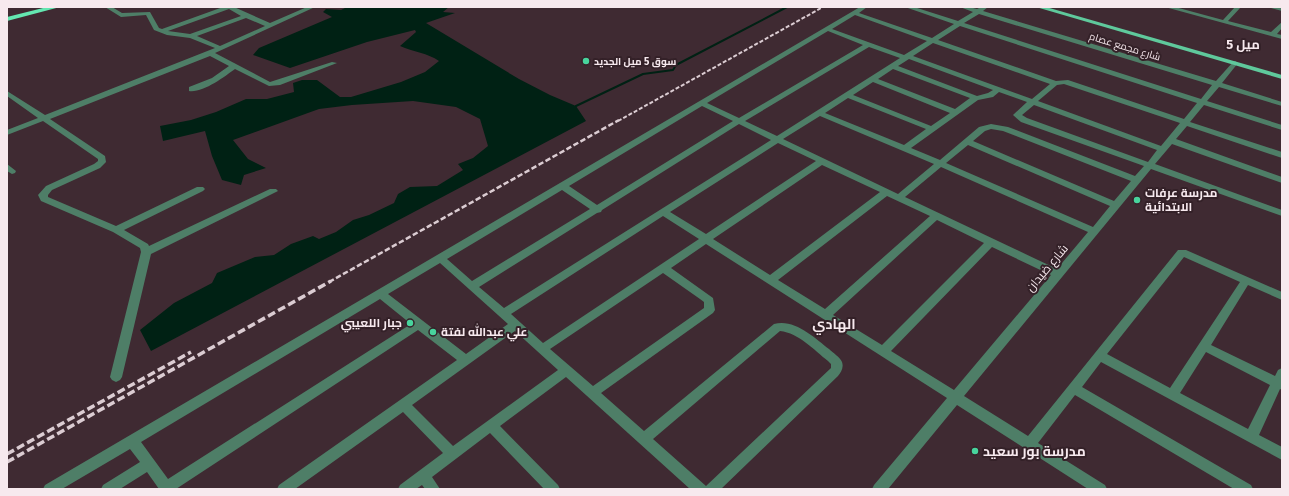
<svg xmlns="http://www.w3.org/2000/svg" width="1289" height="496" font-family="'Fira Sans',Cairo,sans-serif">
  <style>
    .water { fill: #002114 }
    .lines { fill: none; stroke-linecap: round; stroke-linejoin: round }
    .stream { stroke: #002114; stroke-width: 2 }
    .minor { fill: #4e7e67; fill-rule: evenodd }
    .major { fill: #5fc99c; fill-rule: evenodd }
    .highway { fill: #64e7b1; fill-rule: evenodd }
    .rail-far2 { stroke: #dbccd2; stroke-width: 2; stroke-dasharray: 4 2; stroke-linecap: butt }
    .rail-far1 { stroke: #dbccd2; stroke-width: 2.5; stroke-dasharray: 5.5 2.5; stroke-linecap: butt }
    .rail { stroke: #dbccd2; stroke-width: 3.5; stroke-dasharray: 8 3.5; stroke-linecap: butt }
    .poi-dot { fill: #48d49d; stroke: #342128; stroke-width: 1.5 }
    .labels { text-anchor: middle; stroke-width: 4; stroke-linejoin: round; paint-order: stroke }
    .far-street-label { font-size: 10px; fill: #f7e9ee; stroke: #342128 }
    .far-poi-label { font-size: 10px; font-weight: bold; fill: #f7e9ee; stroke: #342128; text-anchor: start }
    .poi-label { font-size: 12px; font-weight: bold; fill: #f7e9ee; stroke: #342128; text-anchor: start }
    .street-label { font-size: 12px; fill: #f7e9ee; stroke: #342128 }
    .far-district-label { font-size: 13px; font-weight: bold; fill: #f7e9ee; stroke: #342128 }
    .quarter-label { font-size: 14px; font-weight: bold; fill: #f7e9ee; stroke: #342128 }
    .near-poi-label { font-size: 14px; font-weight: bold; fill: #f7e9ee; stroke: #342128; text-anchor: start }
  </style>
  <rect width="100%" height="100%" fill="#3f2a32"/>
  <path class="water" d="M347,7H449L443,12L455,13L426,23L519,79L550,95L576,106L586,121L151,351L140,330L174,303L212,283L217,273L255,257L274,255L291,244L313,236L319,239L336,232L353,220L369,215L394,203L398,194L410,187L437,186L463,170L458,164L473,158L488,146L480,119L456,107L413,101L352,105L319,109L233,140L248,159L266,168L244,175L241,185L222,180L212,156L205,131L163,141L160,126L191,120L216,112L246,99H267L294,92L293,83L302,80H317L340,97H351L401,82L425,72L439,61C428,53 413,52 400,46L416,32L415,30L367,42L290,68L253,55L259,48L332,17L323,12L326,9L341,10Z"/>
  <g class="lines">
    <path class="stream" d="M576,106L643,74L673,70L676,65L787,7"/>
    <path class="minor" d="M105,7H112L122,13L150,12L159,28L162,29L223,7H234L270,23L307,7H315L215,53L270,82L332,62L337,63L280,85L269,86L235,69C224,77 203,93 189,91V87L212,78L229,66L210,56L50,119L105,156L106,162L100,168L52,190L48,195V197L116,226L197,187H203L205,189L203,191L124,230L148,244L149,246L270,189H276L278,191L151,254L122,377L120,380L116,382L112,380L110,377L141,252L140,248L113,232L41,201L38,195L46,186L94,164L98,161V159L43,121L7,135V130L38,118L7,96V91L45,115L215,48L190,38L167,35L154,30L146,15L121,17ZM229,9L241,16L190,34L168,31ZM246,18L265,26L220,46L197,36Z
      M860,7H867L859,13L932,38L954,24L905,7H914L958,21L973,12L960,7H969L977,9L981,7H988L983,11L1216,81L1233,62L1235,61L1238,63L1222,83L1282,102V106L1219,87L1207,101L1282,125V130L1204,105L1190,122L1282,152V158L1187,126L1176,139L1282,177V183L1172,144L1155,164L1282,210V216L1151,169L964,396L1028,436L1178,250H1186L1282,292V300L1248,285L1211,345L1275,376L1278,370L1282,368V390L1280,389L1259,435L1282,447V460L1101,362L1082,387L1251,485L1253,489H1234L1075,395L1038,443L1105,485L1107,489H1088L957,405L888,489H872L874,485L947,398L706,244L671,268L713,298L715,310L713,313L601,393L644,431L774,324C794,318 815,338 829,349C833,353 840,357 842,362C844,368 841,372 838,376L721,489H690L566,377L500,426L558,485L560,489H544L490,433L432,477L440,489H425L422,485L416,489H398L400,485L443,453L403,412L295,489H277L279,485L457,360L418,330L176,489H159L147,472L120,489H101L103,485L140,462L130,449L62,489H43L45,485ZM979,14L1212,85L1201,99L964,23ZM855,15L927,41L904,55L832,29ZM960,26L1197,103L1184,119L1068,80L1056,81L938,40ZM828,31L863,45L739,118L707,103ZM933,43L1050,84L1032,99L913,56ZM869,47L900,58L777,136L745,121ZM909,59L993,90L988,93L977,96L898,66ZM893,69L970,98L955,109L878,79ZM873,82L950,113L931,126L853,95ZM1064,84L1180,123L1161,146L1038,101L1057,85ZM999,92L1027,102L1013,115L1021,122L1144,166L1135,176L1008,127L991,124L979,127L940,160L911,148L978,100L993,97ZM848,98L926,129L904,145L825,113ZM1034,105L1157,150L1148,162L1027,118L1022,115ZM702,106L733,121L597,205L569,186ZM820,116L934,164L898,194L783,139ZM739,124L771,140L504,308L479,287L597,213L601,212L602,210ZM991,129L1003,131L1131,181L1114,201L973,141L985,131ZM778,143L816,161L706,234L670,212ZM968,145L1110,206L1093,227L946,163ZM822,165L880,192L770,275L713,239ZM941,167L1088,232L1057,269L905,197ZM562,190L590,209L472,281L447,259ZM887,196L930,216L825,309L778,280ZM663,216L699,239L543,343L511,314ZM937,220L984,243L882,345L833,315ZM992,247L1051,275L954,390L891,351ZM1184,257L1240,282L1170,388L1107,354ZM440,263L508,324L466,354L388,294ZM663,273L700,299L704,302V308L593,386L550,349ZM380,299L411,324L168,479L141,442ZM515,331L558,370L453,446L412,405ZM780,331C799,333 814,350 828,361L831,364V368L706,486L653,439ZM1206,352L1270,385L1248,429L1180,393Z
      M1165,7H1175L1223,20L1235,7H1241L1228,21L1271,32L1282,22V28L1277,34L1282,35V39Z
      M1270,7H1282V11L1271,8Z
      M7,164L16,171L15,173L12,174L7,171Z"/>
    <path class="major" d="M1036,7H1046L1282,75V79Z"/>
    <path class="highway" d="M47,7H60L7,21V17Z"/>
    <path class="rail-far2" d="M618,121L823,7"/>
    <path class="rail-far1" d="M329,282L619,120"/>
    <path class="rail" d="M7,454L191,352
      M7,462L331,281"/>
  </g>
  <g class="poi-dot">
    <circle cx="586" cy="61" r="4"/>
    <circle cx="1137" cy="200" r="4"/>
    <circle cx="410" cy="323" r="4"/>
    <circle cx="433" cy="332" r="4"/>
    <circle cx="975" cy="451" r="4"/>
  </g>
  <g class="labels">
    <g class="far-street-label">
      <text transform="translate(1125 46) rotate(17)" y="4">شارع مجمع عصام</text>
    </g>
    <g class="far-poi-label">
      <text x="594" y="65">سوق 5 ميل الجديد</text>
    </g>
    <g class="poi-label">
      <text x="1145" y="197">مدرسة عرفات<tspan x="1145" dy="14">الابتدائية</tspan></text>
      <text x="402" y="327" text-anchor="end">جبار اللعيبي</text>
      <text x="441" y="336">علي عبدالله لفتة</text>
    </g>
    <g class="street-label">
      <text transform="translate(1047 268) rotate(-50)" y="4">شارع ضيدان</text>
    </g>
    <g class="far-district-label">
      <text x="1243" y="49">5 ميل</text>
    </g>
    <g class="quarter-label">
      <text x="834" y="329">الهادي</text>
    </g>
    <g class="near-poi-label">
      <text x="983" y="456">مدرسة بور سعيد</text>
    </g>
  </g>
  <rect width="1289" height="496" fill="none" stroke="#f7e9ee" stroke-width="16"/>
</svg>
